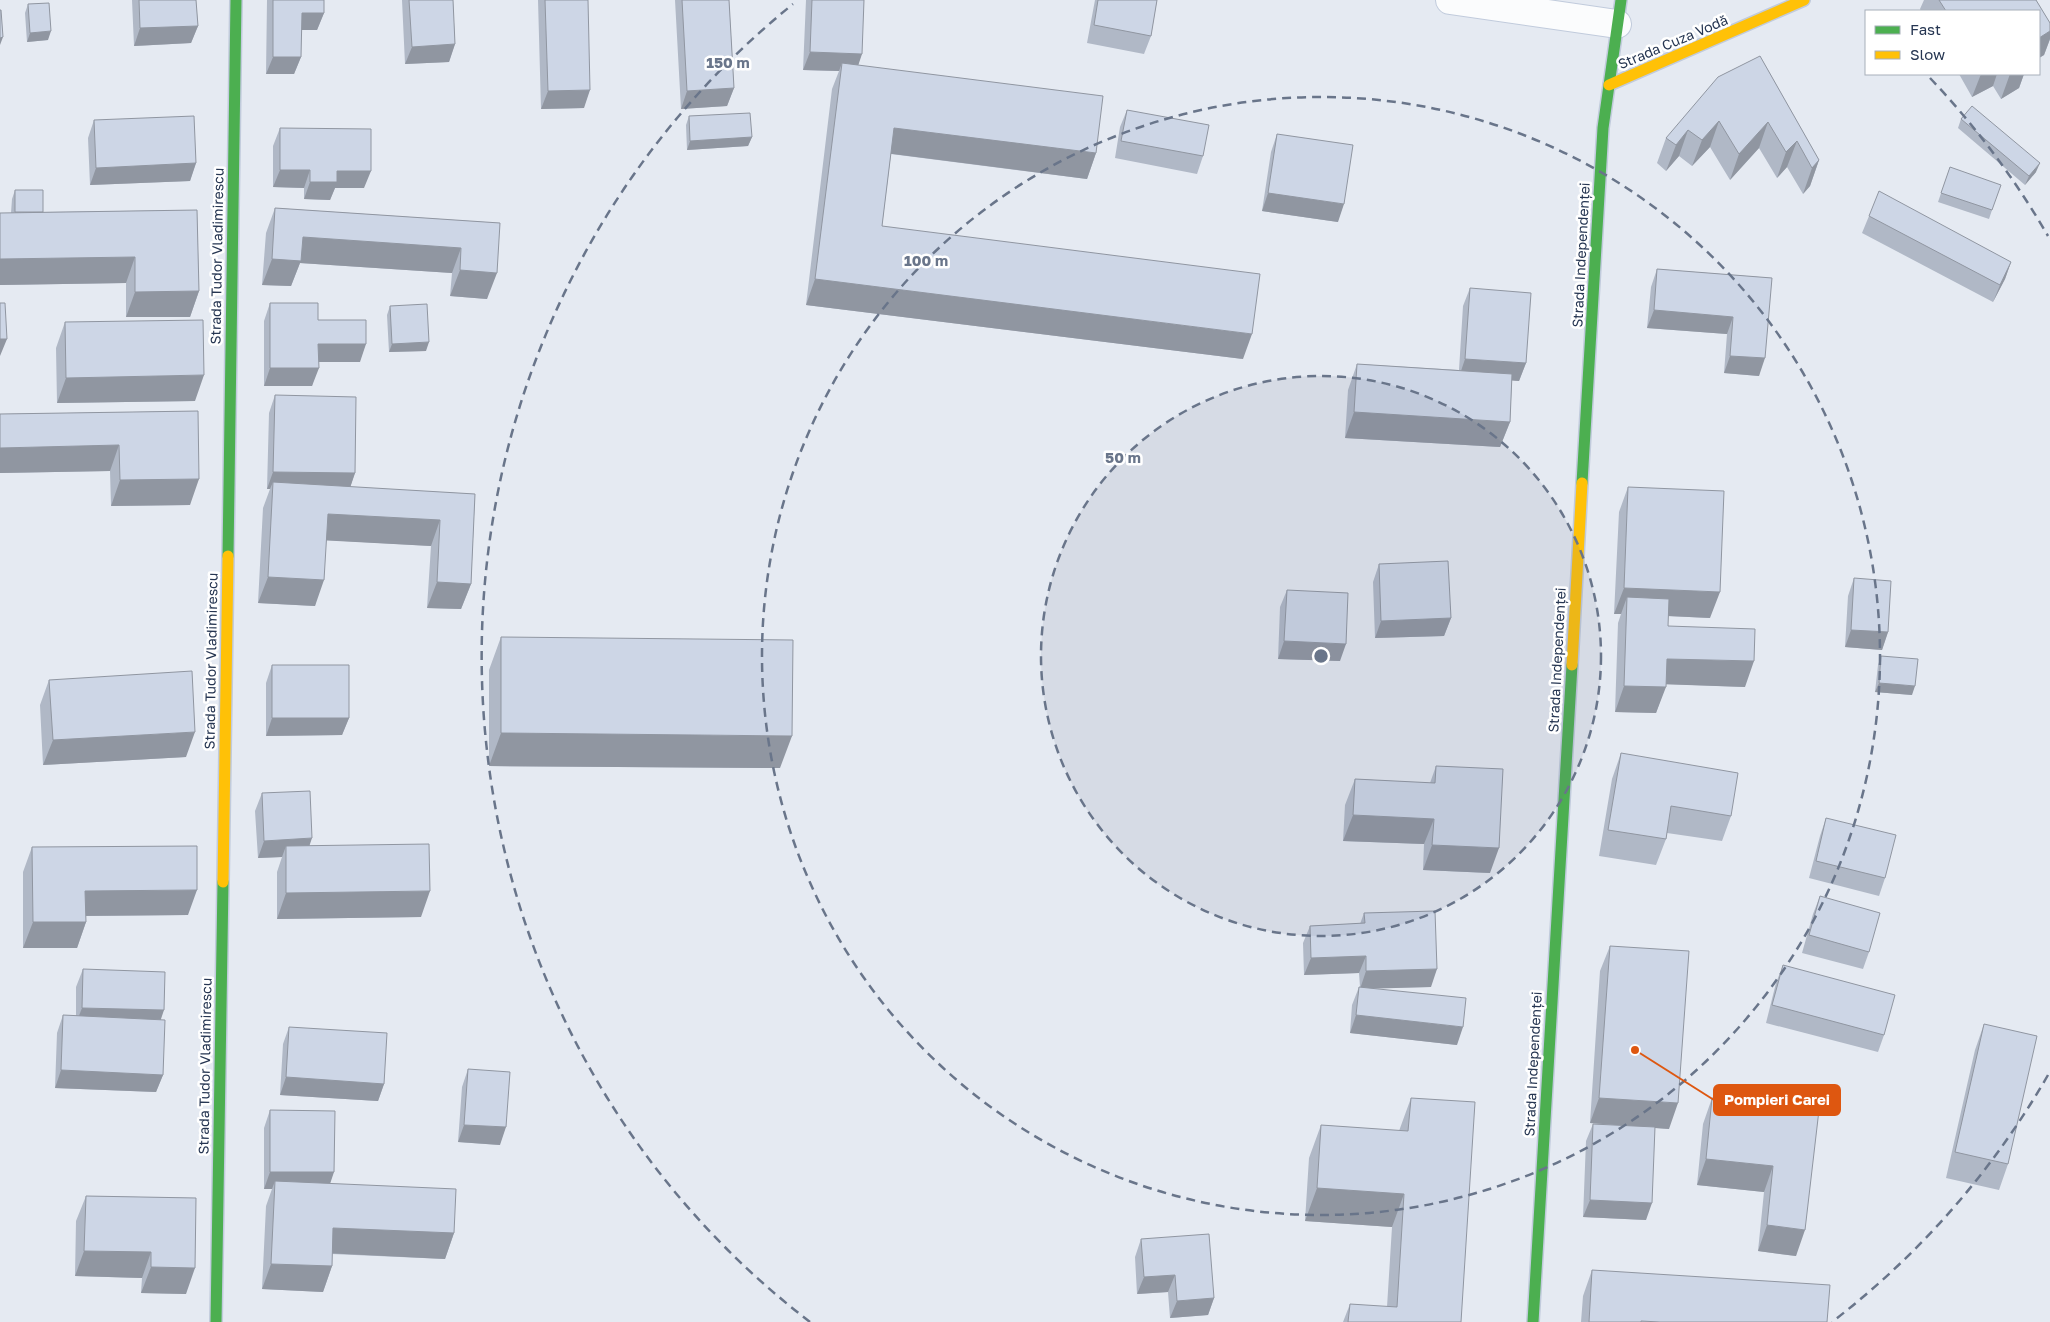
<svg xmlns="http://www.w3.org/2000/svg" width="2050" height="1322" font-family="'Golos Text',sans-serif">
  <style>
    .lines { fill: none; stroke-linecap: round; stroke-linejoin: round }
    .street-casing { stroke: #c1cbdc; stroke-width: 30 }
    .fast-casing { stroke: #c1cbdc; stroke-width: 14 }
    .slow-casing { stroke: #c1cbdc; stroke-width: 14 }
    .street { stroke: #fbfcfd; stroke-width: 28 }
    .fast { stroke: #4caf50; stroke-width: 11 }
    .slow { stroke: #ffc107; stroke-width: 11 }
    .wall { fill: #b0b8c6 }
    .shaded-wall { fill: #9096a1 }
    .building { fill: #cdd6e6; stroke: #9096a1 }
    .ring { fill: none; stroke: #69758a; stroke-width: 2.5; stroke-dasharray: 9 6 }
    .labels { text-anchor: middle; stroke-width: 5; stroke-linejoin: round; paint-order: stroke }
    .street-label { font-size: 14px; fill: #263652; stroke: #fff }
    .centre { fill: #69758a; stroke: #fff; stroke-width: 2.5 }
    .ring-label { font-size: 15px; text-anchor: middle; font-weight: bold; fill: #69758a; stroke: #fff; stroke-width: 5; stroke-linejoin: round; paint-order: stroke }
    .leader { fill: none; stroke: #de5710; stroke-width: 2 }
    .callout-dot { fill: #de5710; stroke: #fff; stroke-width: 2 }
    .callout { fill: #de5710; stroke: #de5710; stroke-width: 2 }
    .callout-label { font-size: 15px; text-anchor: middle; font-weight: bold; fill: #fff }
  </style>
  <rect width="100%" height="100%" fill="#e5eaf2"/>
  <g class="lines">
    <g class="street-casing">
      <path id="street" d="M1450,0L1617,24"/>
    </g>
    <g class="fast-casing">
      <path id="fast" d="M1582,483L1603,128L1621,0
        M228,556L236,0
        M216,1322L223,882
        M1533,1322L1572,665"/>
    </g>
    <g class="slow-casing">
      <path id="slow" d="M1609,85L1804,0
        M1572,665L1582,483
        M223,882L228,556"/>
    </g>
    <use href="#street" class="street"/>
    <use href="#fast" class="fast"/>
    <use href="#slow" class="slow"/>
  </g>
  <path class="wall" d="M132,0H196L198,26L191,43L134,46Z
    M267,0H324V13L317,30H301V57L294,74H266Z
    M402,0H453L455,44L449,62L405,64Z
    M538,0H588L584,108L541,109Z
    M675,0H729L734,88L727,106L681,109Z
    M806,0H864L858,66L1096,153L1087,179L891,154L882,226L1243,359L806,305L832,89L839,71L803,70Z
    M1095,0H1157L1151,36L1144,54L1087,43Z
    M1924,0H2036L2050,23V39L2044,55L2039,58V11H1921L1920,9Z
    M28,4L48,40L27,42L25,13Z
    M1760,56L1819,160L1810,186L1803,194L1787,167L1777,178L1759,148L1730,180L1710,147L1692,166L1679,156L1666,171L1657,163L1666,138Z
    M1959,74H2024L2019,88L2001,99L1993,86L1972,97Z
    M1127,110L1203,156L1197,174L1115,158L1120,127Z
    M689,116L752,137L748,146L687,150L686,125Z
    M1961,119L2036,172L2025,185L1958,128Z
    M94,120L196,163L190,181L90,185L88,138Z
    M280,128L364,188H335L330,200L304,199V188L273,187V146Z
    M1277,134L1338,222L1262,211L1271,152Z
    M1950,167L1992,210L1989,219L1938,202Z
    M15,190L43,212L197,210L199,291L190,317H126V283L0,285V213H11L12,199Z
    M275,208L500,223L487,299L450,296L452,273L300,263L291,286L262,285L266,233Z
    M1869,216L2011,262L2005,279L1993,302L1862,233Z
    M1657,269L1772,278L1759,376L1724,373L1727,334L1647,328L1651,287Z
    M1470,288L1526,363L1519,381L1512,380L1510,422L1500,447L1345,438L1348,390L1357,364L1459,370L1463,306Z
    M270,303L318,320L360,362H318L312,386H264V321Z
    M390,306L426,351L389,352L387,315Z
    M65,322L195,401L57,403L56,348Z
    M275,395L355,473L350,487L475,494L471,584L461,609L427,608L431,546L326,540L315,606L258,603L263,508L270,489H267L269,413Z
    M198,411L190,505L111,506L110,471L0,473V414Z
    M1628,487L1710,618L1668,616V626L1745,687L1666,684L1656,713L1615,712L1618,623L1621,614H1614L1619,512Z
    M1379,564L1451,618L1444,636L1375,638L1373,582Z
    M1854,578L1888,632L1882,650L1845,647L1848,596Z
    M1287,590L1340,661L1278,659L1280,607Z
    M501,637L780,768L489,766V670Z
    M1881,656L1912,695L1875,692L1878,665Z
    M272,665L349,718L342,735L266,736V683Z
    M49,680L186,757L43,765L40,705Z
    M1621,753L1731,816L1722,841L1667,833L1666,839L1656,865L1599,856L1612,779Z
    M1436,766L1490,873L1423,870L1424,844L1343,841L1345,805L1355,779L1430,783Z
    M262,793L310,846L421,917L277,919V872L282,857L258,858L255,811Z
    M1826,818L1885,878L1879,896L1809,878L1820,836Z
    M32,847L188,915L86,916V922L77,948H23V872Z
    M1820,896L1869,952L1863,969L1802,953L1813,914Z
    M1364,913L1431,987L1372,988L1457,1045L1350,1033L1352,1005L1359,987H1360L1359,973L1304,975L1303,943L1310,926L1360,924Z
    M1610,946L1669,1129L1655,1128L1646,1220L1583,1217L1586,1141L1593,1124H1600L1590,1123L1600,971Z
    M1783,965L1884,1035L1878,1052L1766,1023L1776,983Z
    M83,969L161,1019L163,1075L156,1092L55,1088L57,1033L63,1015L76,1016V987Z
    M1984,1024L2008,1164L1999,1190L1946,1178L1975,1050Z
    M289,1027L384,1084L378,1101L280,1095L283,1044Z
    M468,1069L500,1145L458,1142L462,1087Z
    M1411,1098L1461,1322H1343L1350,1304L1387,1307L1392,1227L1305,1221L1309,1158L1321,1125L1399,1131Z
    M1712,1098L1819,1110L1796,1256L1758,1251L1764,1192L1697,1185L1703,1124Z
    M270,1110L330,1183L454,1233L445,1259L332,1254V1266L323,1292L262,1289L266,1206L272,1189H264V1128Z
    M86,1196L196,1198L186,1294L141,1293L142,1278L75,1276L76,1221Z
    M1141,1239L1214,1298L1208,1315L1170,1318L1168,1292L1137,1294L1135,1257Z
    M1592,1270L1827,1322H1581L1583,1296Z"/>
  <path class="shaded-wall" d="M302,13H324L317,30H295Z
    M198,26L191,43L134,46L140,28Z
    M51,31L48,40L27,42L30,33Z
    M2050,31V39L2044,55L2039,58V38Z
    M3,37L0,45V38Z
    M455,44L449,62L405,64L412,47Z
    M810,52L862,54L856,72L842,63L839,71L803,70Z
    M273,57H301L294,74H266Z
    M1981,74H1997L1993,86L1972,97Z
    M2010,74H2024L2019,88L2001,99Z
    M734,88L727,106L681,109L687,91Z
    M590,90L584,108L541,109L548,91Z
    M1719,121L1710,147L1692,166L1702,140Z
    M1768,122L1759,148L1730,180L1739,154Z
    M894,128L1096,153L1087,179L885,153Z
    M1688,130L1679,156L1666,171L1676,145Z
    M752,137L748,146L687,150L690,141Z
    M1797,141L1787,167L1777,178L1786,152Z
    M1819,160L1810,186L1803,194L1812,168Z
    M196,163L190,181L90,185L96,168Z
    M2040,163L2036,172L2025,185L2029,176Z
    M280,170H310L304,188L273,187Z
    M337,171H371L364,188H335L330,200L304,199L310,182Z
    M1268,193L1344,204L1338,222L1262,211Z
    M303,237L461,248L452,273L300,263L291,286L262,285L272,259Z
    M135,257L126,283L0,285V259Z
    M2011,262L2005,279L1993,302L2000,285Z
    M460,270L497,273L487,299L450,296Z
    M815,279L1252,334L1243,359L806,305Z
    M199,291L190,317H126L135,292Z
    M1654,310L1733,317L1727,334L1647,328Z
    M0,339H7L0,356Z
    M429,342L426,351L389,352L392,344Z
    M318,344H366L360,362H312Z
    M1730,356L1765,358L1759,376L1724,373Z
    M1465,359L1526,363L1519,381L1459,377Z
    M270,368H319L312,386H264Z
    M204,375L195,401L57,403L66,378Z
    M1354,412L1510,422L1500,447L1345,438Z
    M119,445L110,471L0,473V448Z
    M273,472L355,473L349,491L273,482L270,489H267Z
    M199,479L190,505L111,506L120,480Z
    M328,514L440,520L431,546L318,540Z
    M268,577L324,580L315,606L258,603Z
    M437,582L471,584L461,609L427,608Z
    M1624,588L1720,592L1710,618L1626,614L1627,597L1621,614H1614Z
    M1451,618L1444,636L1375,638L1381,621Z
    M1851,630L1888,632L1882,650L1845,647Z
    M1284,641L1346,644L1340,661L1278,659Z
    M1667,659L1754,661L1745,687L1658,684Z
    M1879,683L1915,686L1912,695L1875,692Z
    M1624,686L1666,687L1656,713L1615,712Z
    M272,718H349L342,735L266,736Z
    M195,732L186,757L43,765L53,740Z
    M501,733L792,736L780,768L489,766Z
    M1353,815L1434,819L1424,844L1343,841Z
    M312,838L306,856L286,846L282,857L258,858L264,841Z
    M1432,845L1499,848L1490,873L1423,870Z
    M197,890L188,915L76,916L85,891Z
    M430,891L421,917L277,919L286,893Z
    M33,922H86L77,948H23Z
    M1366,956L1359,973L1304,975L1311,958Z
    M1437,969L1431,987L1360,989L1366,971Z
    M82,1008L164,1010L158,1028L75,1026Z
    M1356,1015L1463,1027L1457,1045L1350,1033Z
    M61,1070L163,1075L156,1092L55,1088Z
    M286,1077L384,1084L378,1101L280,1095Z
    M1599,1098L1678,1103L1669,1129L1590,1123Z
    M464,1125L506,1127L500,1145L458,1142Z
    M1706,1159L1773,1166L1764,1192L1697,1185Z
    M270,1172H334L328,1190L275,1181L272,1189H264Z
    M1317,1188L1404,1194L1392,1227L1305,1221Z
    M1590,1200L1652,1203L1646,1220L1583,1217Z
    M1767,1225L1805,1230L1796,1256L1758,1251Z
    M333,1228L454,1233L445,1259L324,1253Z
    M84,1251L151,1252L142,1278L75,1276Z
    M271,1264L332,1266L323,1292L262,1289Z
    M151,1267L195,1268L186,1294L141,1293Z
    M1175,1275L1168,1292L1137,1294L1144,1277Z
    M1214,1298L1208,1315L1170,1318L1177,1301Z"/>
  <path class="building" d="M139,0H196L198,26L140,28Z
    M273,0H324V13H302L301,57H273Z
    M409,0H453L455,44L412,47Z
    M545,0H588L590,90L548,91Z
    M682,0H729L734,88L687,91Z
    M812,0H864L862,54L810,52Z
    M1098,0H1157L1151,36L1094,25Z
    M1939,0H2036L2050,23V31L2039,38V11H1946Z
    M49,3L51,31L30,33L28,4Z
    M0,10H1L3,37L0,38Z
    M1760,56L1819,160L1812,168L1797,141L1786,152L1768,122L1739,154L1719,121L1702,140L1688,130L1676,145L1666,138L1718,77Z
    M842,63L1103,96L1096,153L894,128L882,226L1260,274L1252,334L815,279Z
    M1972,106L2040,163L2029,176L1961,119Z
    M1127,110L1209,125L1203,156L1121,141Z
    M750,113L752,137L690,141L689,116Z
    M194,116L196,163L96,168L94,120Z
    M280,128L371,129V171H337V182H310V170H280Z
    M1277,134L1353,145L1344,204L1268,193Z
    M1950,167L2001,185L1992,210L1941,193Z
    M15,190H43V212H15Z
    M1879,191L2011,262L2000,285L1869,216Z
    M275,208L500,223L497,273L460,270L461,248L303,237L301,261L272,259Z
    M197,210L199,291L135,292V257L0,259V213Z
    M1657,269L1772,278L1765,358L1730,356L1733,317L1654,310Z
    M1470,288L1531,293L1526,363L1465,359Z
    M0,303H5L7,339H0Z
    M270,303H318V320H366V344H318L319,368H270Z
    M427,304L429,342L392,344L390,306Z
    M203,320L204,375L66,378L65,322Z
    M1357,364L1512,374L1510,422L1354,412Z
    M275,395L356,397L355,473L273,472Z
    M198,411L199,479L120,480L119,445L0,448V414Z
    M273,482L475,494L471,584L437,582L440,520L328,514L324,580L268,577Z
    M1628,487L1724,491L1720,592L1624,588Z
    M1448,561L1451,618L1381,621L1379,564Z
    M1854,578L1891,581L1888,632L1851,630Z
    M1287,590L1348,593L1346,644L1284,641Z
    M1627,597L1669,599L1668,626L1755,629L1754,661L1667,659L1666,687L1624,686Z
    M501,637L793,640L792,736L501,733Z
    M1881,656L1918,659L1915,686L1879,683Z
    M272,665H349V718H272Z
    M192,671L195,732L53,740L49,680Z
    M1621,753L1738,773L1731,816L1671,806L1666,839L1608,830Z
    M1436,766L1503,769L1499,848L1432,845L1434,819L1353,815L1355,779L1435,783Z
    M310,791L312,838L264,841L262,793Z
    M1826,818L1896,835L1885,878L1816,861Z
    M429,844L430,891L286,893V846Z
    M197,846V890L85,891L86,922H33L32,847Z
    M1820,896L1880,913L1869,952L1809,935Z
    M1435,911L1437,969L1366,971V956L1311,958L1310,926L1365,923L1364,913Z
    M1610,946L1689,951L1678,1103L1599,1098Z
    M1783,965L1895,995L1884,1035L1772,1005Z
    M83,969L165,972L164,1010L82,1008Z
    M1359,987L1466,998L1463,1027L1356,1015Z
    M63,1015L165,1020L163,1075L61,1070Z
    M1984,1024L2037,1036L2008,1164L1955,1152Z
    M289,1027L387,1033L384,1084L286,1077Z
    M468,1069L510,1072L506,1127L464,1125Z
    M1411,1098L1475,1102L1461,1322H1348L1350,1304L1397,1307L1404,1194L1317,1188L1321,1125L1408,1131Z
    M1712,1098L1819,1110L1805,1230L1767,1225L1773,1166L1706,1159Z
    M270,1110L335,1111L334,1172H270Z
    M1593,1124L1655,1127L1652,1203L1590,1200Z
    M275,1181L456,1189L454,1233L333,1228L332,1266L271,1264Z
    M86,1196L196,1198L195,1268L151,1267V1252L84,1251Z
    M1209,1234L1214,1298L1177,1301L1175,1275L1144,1277L1141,1239Z
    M1592,1270L1830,1285L1827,1322H1660L1641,1321V1322H1589Z"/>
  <circle cx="1321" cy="656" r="280" fill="#69758a" fill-opacity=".12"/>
  <g class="ring">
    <circle cx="1321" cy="656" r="280"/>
    <circle cx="1321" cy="656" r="559"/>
    <path d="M2048 1075A839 839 0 0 1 1832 1322M810 1322A839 839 0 0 1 793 4M1930 78A839 839 0 0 1 2048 236"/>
  </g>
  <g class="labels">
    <g class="street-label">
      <text transform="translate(1673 42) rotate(-23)" y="5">Strada Cuza Vodă</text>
      <text transform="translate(1581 255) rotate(-87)" y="5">Strada Independenței</text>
      <text transform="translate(217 256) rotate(-89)" y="5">Strada Tudor Vladimirescu</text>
      <text transform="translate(1557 660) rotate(-87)" y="5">Strada Independenței</text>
      <text transform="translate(211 661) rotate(-89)" y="5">Strada Tudor Vladimirescu</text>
      <text transform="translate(1533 1064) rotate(-87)" y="5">Strada Independenței</text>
      <text transform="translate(205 1066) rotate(-89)" y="5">Strada Tudor Vladimirescu</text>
    </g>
  </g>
  <circle cx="1321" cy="656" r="8" class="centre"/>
  <g class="ring-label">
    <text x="728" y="68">150 m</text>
    <text x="926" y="266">100 m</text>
    <text x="1123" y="463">50 m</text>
  </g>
  <path class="leader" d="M1635 1050L1714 1100"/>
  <circle class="callout-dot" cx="1635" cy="1050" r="5"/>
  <rect class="callout" x="1714" y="1085" width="126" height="30" rx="5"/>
  <g class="callout-label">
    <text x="1777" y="1105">Pompieri Carei</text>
  </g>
  <rect x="1865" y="10" width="175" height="65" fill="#ffffff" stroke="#a8afba"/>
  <rect x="1875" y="26" width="25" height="8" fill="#4caf50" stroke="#a8afba"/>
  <text x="1910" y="35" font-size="15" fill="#263652">Fast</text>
  <rect x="1875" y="51" width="25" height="8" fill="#ffc107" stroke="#a8afba"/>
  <text x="1910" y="60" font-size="15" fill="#263652">Slow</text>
</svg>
